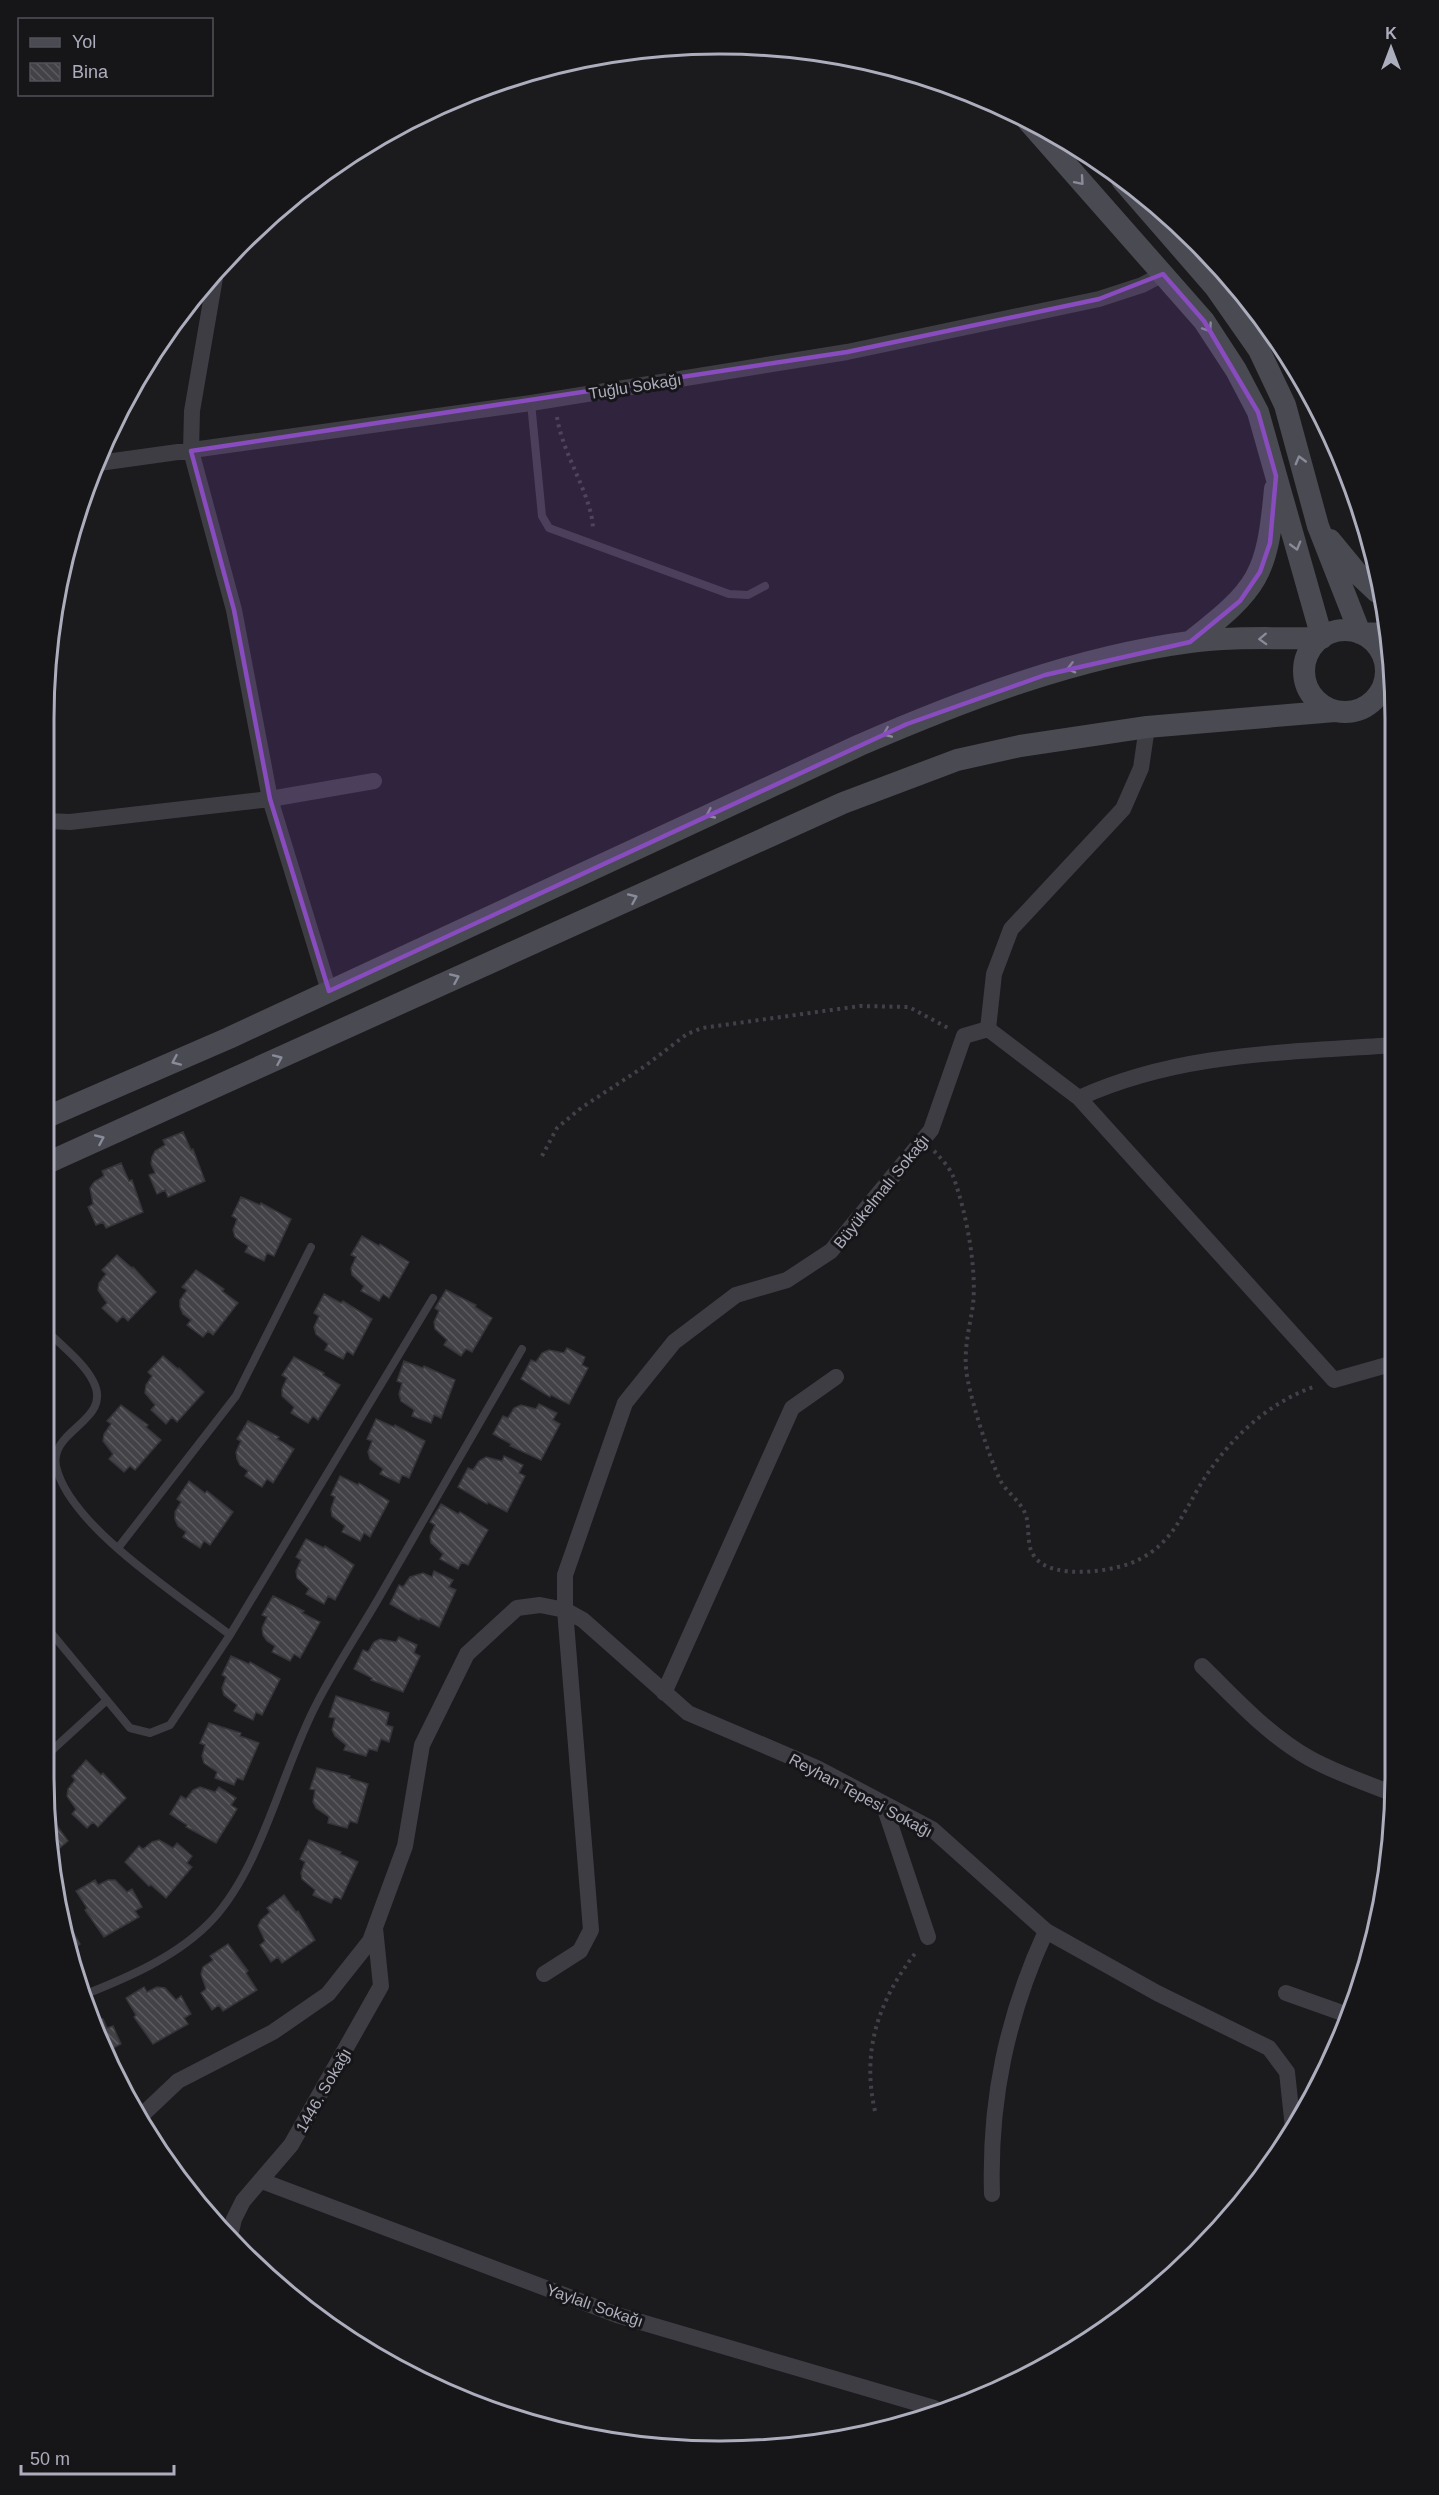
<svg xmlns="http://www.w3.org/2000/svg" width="1439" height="2495" font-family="Helvetica,sans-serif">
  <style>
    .building { fill: url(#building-back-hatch); stroke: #353439; stroke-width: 1.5 }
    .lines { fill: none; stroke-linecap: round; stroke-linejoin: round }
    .path { stroke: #414249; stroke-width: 4; stroke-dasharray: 3 4.5; stroke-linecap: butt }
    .lane { stroke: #3e3d44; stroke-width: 8 }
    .street { stroke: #3e3d44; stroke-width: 16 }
    .secondary { stroke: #494a52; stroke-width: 22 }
    .oneway { stroke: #8a8b98 }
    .marked { fill: #884cbe; fill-opacity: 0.2; stroke: #884cbe; stroke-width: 4.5; stroke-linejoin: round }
    .labels { text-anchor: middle; stroke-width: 6; stroke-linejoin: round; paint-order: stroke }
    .street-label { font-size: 16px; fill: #adaebd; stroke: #161518 }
    .rim { fill: none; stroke: #adaebd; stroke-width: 3 }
  </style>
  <defs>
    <pattern id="building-back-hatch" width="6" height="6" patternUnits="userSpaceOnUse" patternTransform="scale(1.5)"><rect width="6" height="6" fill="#424247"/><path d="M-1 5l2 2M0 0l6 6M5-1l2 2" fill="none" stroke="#5b5b60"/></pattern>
  </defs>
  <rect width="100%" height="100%" fill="#1b1a1d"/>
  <path class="building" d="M183,1132L191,1150L193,1149L205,1181L168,1197L165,1190L157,1194L149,1175L155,1173L151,1164L152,1157L155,1151L165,1145L163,1140Z
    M121,1163L129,1181L132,1180L143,1212L106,1228L103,1222L96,1225L88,1207L93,1204L90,1188L94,1182L104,1176L102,1171Z
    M241,1197L260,1205L261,1203L291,1219L274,1256L267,1253L264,1261L245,1252L248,1246L235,1237L233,1230L237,1219L232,1216Z
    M362,1236L379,1246L380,1244L409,1262L389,1298L383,1294L379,1301L361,1291L364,1286L352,1275L351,1268L356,1257L351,1255Z
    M117,1255L132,1268L133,1267L156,1292L128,1321L123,1316L117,1322L102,1308L107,1303L98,1290L99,1283L106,1274L102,1270Z
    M196,1270L224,1289L222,1291L238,1303L213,1335L208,1331L203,1337L187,1325L191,1320L183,1314L180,1307V1300L187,1290L182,1287Z
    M446,1290L476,1305L475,1307L492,1318L472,1352L466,1349L461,1356L444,1345L447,1340L435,1329L434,1322L439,1311L435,1308Z
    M324,1294L341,1303L343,1301L372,1319L353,1355L347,1351L343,1359L325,1350L328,1344L316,1334L314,1327L319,1316L314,1313Z
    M567,1348L585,1357L582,1365L588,1368L569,1404L551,1395L550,1397L521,1379L531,1360L536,1362L542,1353L549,1350L564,1353Z
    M163,1356L178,1369L179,1368L204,1392L177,1422L172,1417L166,1424L151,1410L155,1405L145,1393L146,1385L152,1376L148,1372Z
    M294,1357L324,1373L323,1375L340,1385L318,1420L313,1416L308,1423L291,1413L294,1407L282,1396V1389L287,1378L282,1375Z
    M404,1361L423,1368L424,1366L455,1380L441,1418L434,1415L431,1423L412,1416L414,1410L401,1401L399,1394L402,1383L397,1381Z
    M539,1404L557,1413L553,1420L560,1424L541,1460L510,1446L511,1444L493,1434L503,1416L508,1418L514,1408L521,1405L536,1409Z
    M121,1405L148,1425L146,1427L161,1440L135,1470L130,1466L124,1472L109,1459L113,1454L103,1441L104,1434L111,1424L107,1421Z
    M376,1419L394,1427L395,1425L425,1441L409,1478L402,1475L399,1483L380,1474L383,1469L370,1459L368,1452L372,1441L367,1439Z
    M248,1421L279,1437L277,1439L294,1449L273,1483L267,1479L262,1487L245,1476L248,1471L240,1465L237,1459L236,1452L241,1441L237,1439Z
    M504,1456L523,1465L519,1473L525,1476L507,1512L488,1502L487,1504L458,1487L468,1468L473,1470L479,1461L486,1457L502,1461Z
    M340,1476L358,1485L359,1483L389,1501L370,1537L364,1533L360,1541L342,1532L345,1526L332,1516L331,1509L335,1497L331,1495Z
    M189,1481L205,1493L207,1491L233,1512L210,1545L204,1541L200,1548L183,1537L186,1532L178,1526L175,1519V1512L181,1502L177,1499Z
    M441,1504L458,1514L460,1512L488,1530L468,1565L462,1562L458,1569L440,1559L443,1554L431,1543L430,1536L435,1525L430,1522Z
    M306,1539L324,1548L325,1546L354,1565L335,1600L328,1596L324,1604L306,1594L309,1589L297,1578L296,1571L301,1560L296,1557Z
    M434,1571L453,1580L449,1587L456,1590L439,1627L420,1618L419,1620L390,1604L399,1585L403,1587L410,1577L423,1573L432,1577Z
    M273,1596L304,1611L302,1613L320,1622L300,1658L294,1654L290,1661L272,1652L275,1646L267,1641L263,1635L262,1628L267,1617L262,1615Z
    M399,1637L417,1645L414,1653L420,1656L403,1692L371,1680L372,1678L354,1669L363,1650L368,1652L374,1642L380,1639L396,1642Z
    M231,1656L249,1664L250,1662L280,1679L262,1715L256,1712L253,1720L234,1711L237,1705L224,1695L222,1688L226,1677L222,1675Z
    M336,1696L389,1713L386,1725L393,1727L389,1742L381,1739L377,1751L369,1749L366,1756L344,1750L346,1745L335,1736L332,1730L335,1718L329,1717Z
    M209,1723L241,1733L240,1736L259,1743L243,1780L237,1778L234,1785L215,1778L217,1772L204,1763L202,1756L205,1745L200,1743Z
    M86,1760L101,1775L103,1773L126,1798L98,1827L93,1822L87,1828L72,1814L76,1809L67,1796L68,1789L75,1780L72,1776Z
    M317,1768L350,1776L349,1778L368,1784L357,1823L350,1821L347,1828L328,1823L329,1817L316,1808L313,1802L315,1790L310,1789Z
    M200,1787L215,1792L219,1787L236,1798L231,1805L237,1809L216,1843L186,1827L187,1825L170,1814L181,1796L186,1799L193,1790Z
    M49,1815L68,1841L49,1857Z
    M159,1840L173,1848L177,1843L192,1856L187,1863L192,1867L166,1898L151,1885L149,1886L125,1862L139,1846L143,1849L152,1842Z
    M309,1840L341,1852L340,1854L358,1862L341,1899L335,1896L331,1903L313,1895L315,1890L302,1879L301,1873L305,1862L300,1859Z
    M95,1880L98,1885L108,1880H115L127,1892L132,1889L142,1907L135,1911L139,1917L104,1937L85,1910L87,1908L76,1891Z
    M284,1895L296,1912L298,1911L315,1940L282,1963L278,1957L271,1962L260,1945L265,1941L258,1926L261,1920L270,1912L267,1908Z
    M63,1915L80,1944L70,1951L61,1916Z
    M228,1944L248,1971L246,1973L257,1990L223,2011L219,2005L212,2010L201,1993L206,1989L201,1974L203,1967L213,1960L210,1956Z
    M144,1987L147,1992L157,1987L165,1988L176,2000L181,1996L191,2014L184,2018L188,2024L153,2044L134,2017L136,2015L126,1998Z
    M88,2014L103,2019L107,2028L113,2026L121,2044L113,2048L116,2054L107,2058Z"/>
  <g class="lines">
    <path class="path" d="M557,417C563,456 592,495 593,529
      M934,1151C941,1158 949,1167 953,1176C966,1211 977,1268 973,1305C969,1331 962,1354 968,1381C973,1407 989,1456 1000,1480C1007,1493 1022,1502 1026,1516C1030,1528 1026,1545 1034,1556C1050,1581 1117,1572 1140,1559C1171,1543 1182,1516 1199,1487C1226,1442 1266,1403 1316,1386
      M542,1156L557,1128L581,1108L645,1066L687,1034L702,1028L860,1006L909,1007L948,1028
      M875,2111C861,2050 879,1999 917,1951"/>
    <path class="lane" d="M531,403L542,516L549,528L729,594L748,595L765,586
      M47,1331C62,1346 84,1363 93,1381C114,1421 49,1429 56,1466C69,1526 181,1597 230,1635
      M118,1548L236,1396L311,1247
      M48,1629L130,1728L150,1733L170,1725L230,1635L433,1298
      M49,1753L107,1700
      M81,1996C127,1978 179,1956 213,1919C263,1864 282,1769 317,1703C335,1668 357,1635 377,1601C425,1517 474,1433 522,1349
      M934,2408L950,2409"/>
    <path class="street" d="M216,272L192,411L191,451L234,610L270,799L329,991
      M99,463L531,403L847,352L1099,299L1142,285L1163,274
      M46,821L70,822L270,799L374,781
      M988,1029L1079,1098L1334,1380L1394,1363
      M1079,1098C1180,1052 1285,1053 1394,1045
      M1202,1666C1236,1699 1268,1735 1309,1758C1336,1773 1366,1783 1394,1794
      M664,1693L792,1408L836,1377
      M883,1803L928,1937
      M544,1974L580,1951L591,1930L565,1610V1575L625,1403L674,1342L736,1295L787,1280L831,1251L931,1130L964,1036L988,1029L994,974L1011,929L1123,809L1141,768L1147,727
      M1286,1993L1348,2015
      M140,2117L178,2081L273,2032L328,1994L370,1941L405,1846L422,1745L467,1654L517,1608L540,1605L565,1610L583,1620L688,1713L817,1768L932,1829L1046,1931L1157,1993L1269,2048L1287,2072L1293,2128
      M262,2181L617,2315L934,2408
      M992,2194C989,2100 1007,2016 1046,1931
      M229,2240L234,2219L243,2201L291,2145L381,1986L375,1928"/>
    <path class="secondary" d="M1122,180L1215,287L1259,350L1285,405L1318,526L1360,633L1386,634
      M1330,540L1358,574L1377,592
      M1304 671a41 41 0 1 1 82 0a41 41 0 1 1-82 0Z
      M1190,642C1259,588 1267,576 1275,489
      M47,1117L229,1038L860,745C964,700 1076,657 1190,642C1233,636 1278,639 1322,638L1258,412L1236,370L1204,321L1028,121
      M47,1163L843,803L957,760L1020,746L1147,727L1335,711"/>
  </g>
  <defs><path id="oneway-chevron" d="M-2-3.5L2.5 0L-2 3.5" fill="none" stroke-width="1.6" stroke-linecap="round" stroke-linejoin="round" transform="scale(1.5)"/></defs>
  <g class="oneway">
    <use href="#oneway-chevron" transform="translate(1080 181) rotate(49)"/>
    <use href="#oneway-chevron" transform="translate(1208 328) rotate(56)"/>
    <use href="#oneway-chevron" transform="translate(1300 460) rotate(-105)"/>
    <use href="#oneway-chevron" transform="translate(1296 546) rotate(74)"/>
    <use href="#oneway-chevron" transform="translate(1263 639) rotate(178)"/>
    <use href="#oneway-chevron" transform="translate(1071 668) rotate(166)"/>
    <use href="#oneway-chevron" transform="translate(887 733) rotate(157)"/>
    <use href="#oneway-chevron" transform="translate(710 814) rotate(155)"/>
    <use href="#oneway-chevron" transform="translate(633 898) rotate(-24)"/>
    <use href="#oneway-chevron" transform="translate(455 978) rotate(-24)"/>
    <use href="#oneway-chevron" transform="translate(278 1059) rotate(-24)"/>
    <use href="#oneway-chevron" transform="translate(176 1061) rotate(156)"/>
    <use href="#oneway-chevron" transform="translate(100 1139) rotate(-24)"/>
  </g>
  <path class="marked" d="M1163,274L1204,321L1258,412L1276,476L1270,543L1260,572L1240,601L1190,642L1045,675L907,724L329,991L270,799L234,610L191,451L847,352L1099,299Z"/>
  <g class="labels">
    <g class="street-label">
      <text transform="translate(635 386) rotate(-9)" y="6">Tuğlu Sokağı</text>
      <text transform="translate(881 1191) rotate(-51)" y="6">Büyükelmalı Sokağı</text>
      <text transform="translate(861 1795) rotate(28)" y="6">Reyhan Tepesi Sokağı</text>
      <text transform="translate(323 2090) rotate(-60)" y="6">1446. Sokağı</text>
      <text transform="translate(595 2305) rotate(19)" y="6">Yaylalı Sokağı</text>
    </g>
  </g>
  <path d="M0 0H1439V2495H0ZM719 54H720A665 665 0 0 1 1385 719V1776A665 665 0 0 1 720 2441H719A665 665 0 0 1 54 1776V719A665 665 0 0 1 719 54Z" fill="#161518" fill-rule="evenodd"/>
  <path class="rim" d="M719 54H720A665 665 0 0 1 1385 719V1776A665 665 0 0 1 720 2441H719A665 665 0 0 1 54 1776V719A665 665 0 0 1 719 54Z"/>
  <rect x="18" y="18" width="195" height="78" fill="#161518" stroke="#52525a" stroke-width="1.5"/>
  <rect x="30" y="38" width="30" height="9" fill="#494a52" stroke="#52525a" stroke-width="1.5"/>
  <text x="72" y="48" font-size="18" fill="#adaebd">Yol</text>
  <rect x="30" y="63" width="30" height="18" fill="url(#building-back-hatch)" stroke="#52525a" stroke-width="1.5"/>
  <text x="72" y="78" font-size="18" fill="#adaebd">Bina</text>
  <g transform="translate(1391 48)" stroke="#161518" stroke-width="4.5" paint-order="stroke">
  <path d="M0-4.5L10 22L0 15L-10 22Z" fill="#adaebd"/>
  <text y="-9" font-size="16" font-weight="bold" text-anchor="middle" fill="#adaebd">K</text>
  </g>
  <path d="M21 2465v9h153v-9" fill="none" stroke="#adaebd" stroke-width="3"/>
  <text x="30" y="2465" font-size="18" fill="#adaebd" stroke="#161518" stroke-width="4.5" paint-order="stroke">50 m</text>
</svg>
